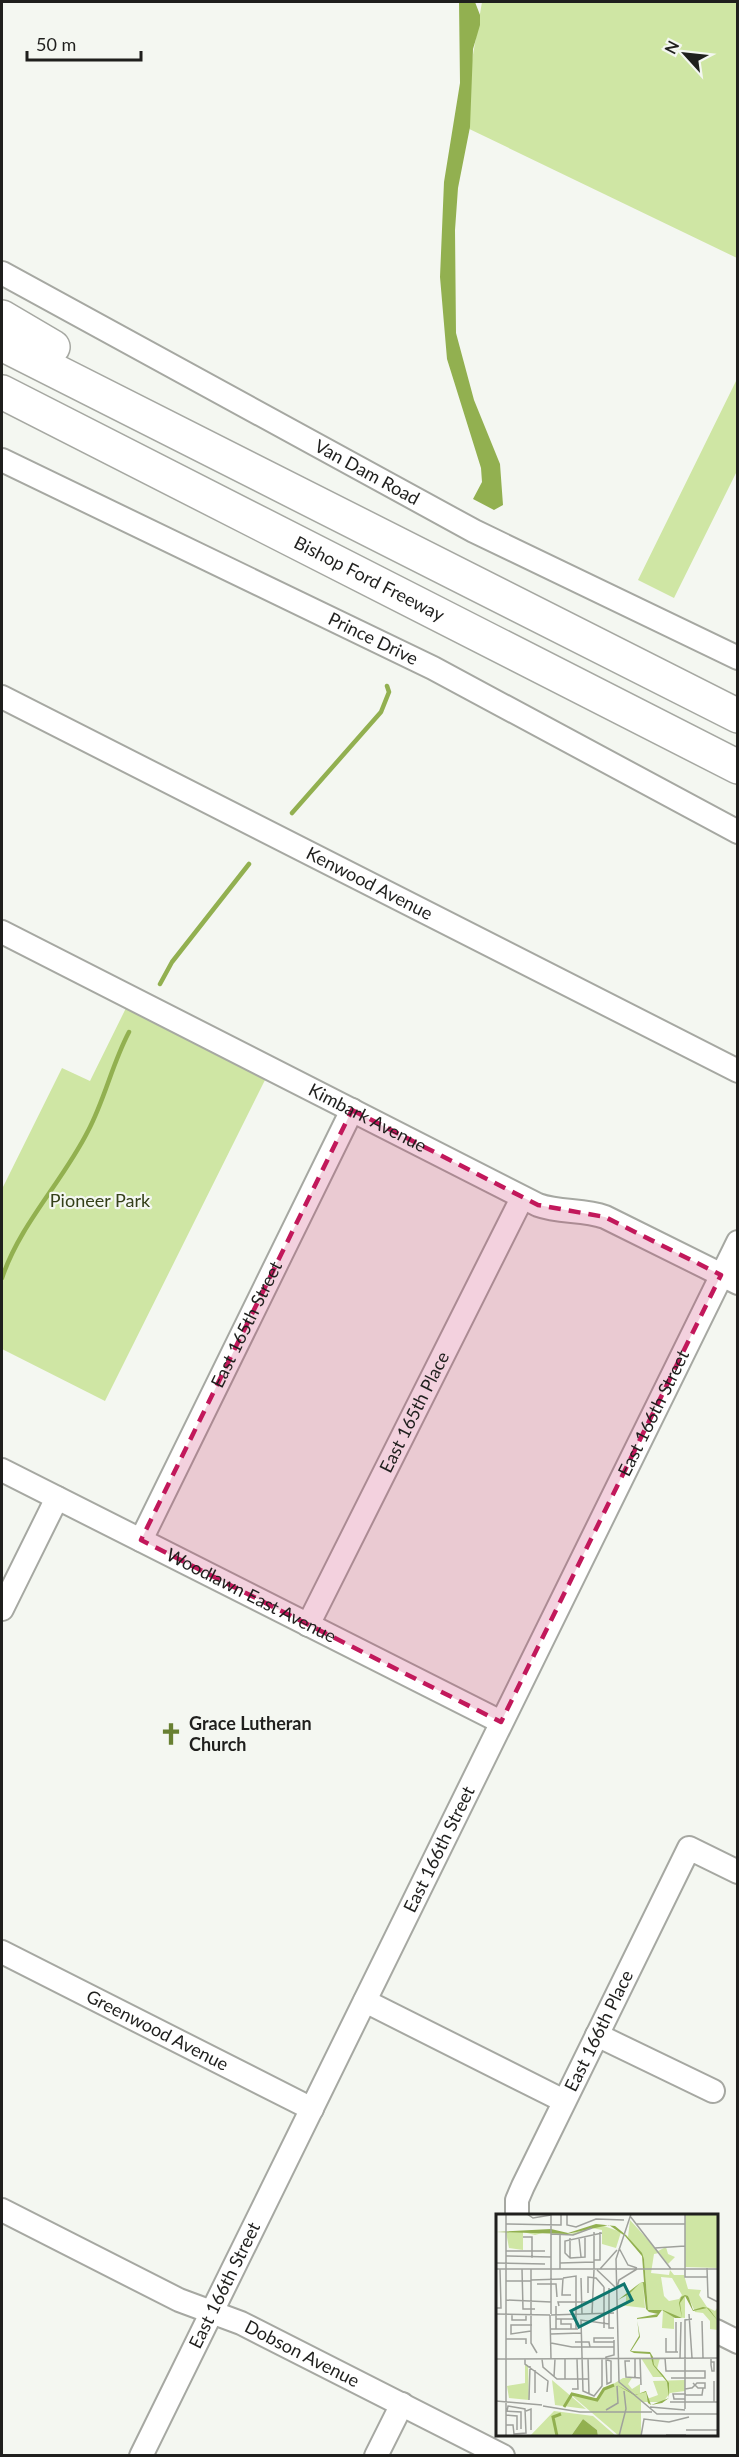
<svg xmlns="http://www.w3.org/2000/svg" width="739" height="2457" font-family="Lato,sans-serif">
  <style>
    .green { fill: #cfe6a4 }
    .water { fill: #92b050 }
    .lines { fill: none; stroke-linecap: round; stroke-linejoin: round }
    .stream { stroke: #92b050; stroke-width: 4.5 }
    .minor-casing { stroke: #a6a8a2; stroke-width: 26 }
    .highway-casing { stroke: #a6a8a2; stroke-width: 36 }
    .minor { stroke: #fff; stroke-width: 22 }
    .highway { stroke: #fff; stroke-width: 33 }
    .marked { fill: #c2185b; fill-opacity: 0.2; stroke: #c2185b; stroke-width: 4.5; stroke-dasharray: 12 8; stroke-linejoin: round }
    .labels { text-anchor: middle; stroke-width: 4.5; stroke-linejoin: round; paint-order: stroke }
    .street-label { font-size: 18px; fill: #1f1f1d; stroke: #f4f7f1 }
    .park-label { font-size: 18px; fill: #344019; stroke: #f4f7f1 }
    .poi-label { font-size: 18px; font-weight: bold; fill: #1f1f1d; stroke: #f4f7f1; text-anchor: start }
    .inset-river { fill: none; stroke: #92b050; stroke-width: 3 }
    .inset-road { fill: none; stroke: #9fa19c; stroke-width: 1.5 }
    .view { fill: #0f766e; fill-opacity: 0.15; stroke: #0f766e; stroke-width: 3 }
    .inset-edge { fill: none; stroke: #1f1f1d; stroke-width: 3 }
  </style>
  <rect width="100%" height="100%" fill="#f4f7f1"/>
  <path class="green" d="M482,2H737V258L461,125Z
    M737,379V471L674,598L638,580Z
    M126,1008L266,1078L105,1401L2,1349V1189L62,1068L90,1081Z"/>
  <path class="water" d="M459,2H475L480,15V25L473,49L470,127L458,188L455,230L456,333L474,400L500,464L503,505L494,510L473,499L482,482L481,468L447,359L440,277L444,182L460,83Z"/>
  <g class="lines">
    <path class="stream" d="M292,813L381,712L389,692L387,686
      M160,984L172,962L249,864
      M2,1278C20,1224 63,1181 88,1131C105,1099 112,1064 129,1032"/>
    <g class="minor-casing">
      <g id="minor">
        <path id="s1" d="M2,273L474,531L738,658"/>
        <path id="s2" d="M2,460L433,668L738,832"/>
        <path id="s3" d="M2,697L738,1071"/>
        <path id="s4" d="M2,932L538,1205C560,1213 583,1209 605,1217L738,1283"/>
        <path id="s5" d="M2,1470L501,1722"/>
        <path id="s6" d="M141,1540L352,1110"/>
        <path d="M2,1609L57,1498"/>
        <path id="s7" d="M308,1625L522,1198"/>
        <path id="s8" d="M2,1952L312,2109"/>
        <path d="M365,2001L564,2101"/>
        <path d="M597,2035L713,2091"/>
        <path id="s9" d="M2,2210L179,2300L241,2323L503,2456"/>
        <path id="s10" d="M517,2216V2200L523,2186L689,1848L738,1872"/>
        <path d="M716,2331L738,2342"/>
        <path id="s11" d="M141,2456L738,1242"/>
        <path d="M376,2456L402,2404"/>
      </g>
    </g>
    <g class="highway-casing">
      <g id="highway">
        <path d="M2,317L53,347"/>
        <path d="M2,344L738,716"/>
        <path id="s12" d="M2,392L738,767"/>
      </g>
    </g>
    <use href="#minor" class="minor"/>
    <use href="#highway" class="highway"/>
  </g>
  <path class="marked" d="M352,1110L538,1205L605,1217L721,1275L501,1722L141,1540Z"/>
  <defs>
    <g id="church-bare" transform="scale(1.8)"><path d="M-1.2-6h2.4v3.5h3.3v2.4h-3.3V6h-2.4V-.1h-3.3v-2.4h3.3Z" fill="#688032" stroke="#f4f7f1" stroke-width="2.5" paint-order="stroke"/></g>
  </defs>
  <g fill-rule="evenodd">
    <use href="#church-bare" x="171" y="1734"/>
  </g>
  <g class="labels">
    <g class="street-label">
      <text dy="6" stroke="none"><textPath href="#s1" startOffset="416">Van Dam Road</textPath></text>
      <text dy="6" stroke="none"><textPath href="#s12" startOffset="412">Bishop Ford Freeway</textPath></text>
      <text dy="6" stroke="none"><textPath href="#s2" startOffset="412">Prince Drive</textPath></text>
      <text dy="6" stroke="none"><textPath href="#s3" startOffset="412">Kenwood Avenue</textPath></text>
      <text dy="6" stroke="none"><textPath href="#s4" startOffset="410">Kimbark Avenue</textPath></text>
      <text dy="6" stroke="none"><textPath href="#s6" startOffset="240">East 165th Street</textPath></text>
      <text dy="6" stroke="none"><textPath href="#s7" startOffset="238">East 165th Place</textPath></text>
      <text dy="6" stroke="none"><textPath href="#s11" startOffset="1162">East 166th Street</textPath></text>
      <text dy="6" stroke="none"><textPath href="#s5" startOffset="279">Woodlawn East Avenue</textPath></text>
      <text dy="6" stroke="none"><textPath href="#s11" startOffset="676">East 166th Street</textPath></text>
      <text dy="6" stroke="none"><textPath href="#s8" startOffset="174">Greenwood Avenue</textPath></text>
      <text dy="6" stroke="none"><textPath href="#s10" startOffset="204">East 166th Place</textPath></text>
      <text dy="6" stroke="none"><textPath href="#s11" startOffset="190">East 166th Street</textPath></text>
      <text dy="6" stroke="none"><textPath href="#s9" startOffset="333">Dobson Avenue</textPath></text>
    </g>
    <g class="park-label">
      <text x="100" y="1207">Pioneer Park</text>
    </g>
    <g class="poi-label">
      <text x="189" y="1730">Grace Lutheran<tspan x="189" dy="21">Church</tspan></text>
    </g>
  </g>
  <g transform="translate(496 2214)">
    <rect width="222" height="222" fill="#f4f7f1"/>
    <path d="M189,0H222V54L189,53ZM134,6L162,37L170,33L172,40L179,43L172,50L163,39L158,40L155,59L173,61L174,56L178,61H188L192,75L205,76L203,81L211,93L219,97L222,93V116L214,115V107L207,99L199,98L192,82H189V104L178,103V115L166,114L167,96H152L148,45L132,23ZM165,63L176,64L186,81L183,85L173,87L168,82ZM105,11L125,18L120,34L106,30V16L96,14L78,21L55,18L74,20ZM54,17L39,21L27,18V36L13,34L10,18ZM144,69H147L149,94L122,91L130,90V81ZM145,144H155L158,152L157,144H164L161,155L168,163H157ZM29,150L32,151L33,186L13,184L11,172L29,169ZM127,164H136L132,170L136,175L144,170V179L150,177L151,185L162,181L157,167L189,166V177L174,179L167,188H145V222H123L74,180L101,186L109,175ZM56,166L90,195L59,191ZM58,197L97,202L120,222H102L101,216L87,205L75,222H34Z" fill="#cfe6a4" fill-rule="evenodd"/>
    <path d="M100,10L119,12L130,21L146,39L148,45L152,96H167L186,104L183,89L185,83L189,81L192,82L193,84L197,96L207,93L212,94L214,96L222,107L211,94L197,97L189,82L184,89L186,104H179L166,96L161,103L141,105L144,123L135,137L154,138L157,143L158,151L167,161L173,169V184L166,189L155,191L152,189L150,178L138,181L119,170L140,181L150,177L155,191L173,184L171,168L157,151L154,140L138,139L134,137L143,122L141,104L162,100L153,98L150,95L147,69H144L133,80L122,86L144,69L148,68L146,42L129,22L113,11L71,20L0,18L55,15L72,19ZM87,205L101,216L102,222H75Z" fill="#92b050"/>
    <path class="inset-river" d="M68,193L76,180L101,186L108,175L118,171M61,222L57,203L65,200"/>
    <path class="inset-road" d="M10,0V222M31,0L37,4L55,1M55,0V55M71,0V11L80,13L100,5L128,6M135,0L120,45L123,168L161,200H222M189,0V63H212M134,2L175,55M10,10L65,11V0M140,10H189M55,20L77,21L96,14M27,23H36V44M74,24V44M83,24L85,43M123,34L132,51L141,54M159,34L189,32M10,37H49M10,42L55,43M74,44L69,39V27L106,19M74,44L89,43V22M98,46H104V18M0,49L49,50M64,49L98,48M211,54L212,83L222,88M0,55H222M26,55L27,95H39M35,55V129L41,139M55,55V100M64,55V21M98,55V18M104,55L121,36M101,56L119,73M67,64L80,62V115M67,64L66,81H75M85,64L86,100M35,66L66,65M10,67H35M41,70H60L61,83M108,73V114M113,74V114H118M121,74L123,66L141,55M92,79V63L100,64L108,73M10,86L55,88M63,92L62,88H96M0,94H5L4,55M0,100L54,101M16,100V106H30V100M96,100L98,56M193,100L196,144M54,101L55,145M55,101L118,99M60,105H80M65,105V110H75V115M206,107L207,144M180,108V138M55,115H82M60,115V92M35,117L15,120V111H36M55,120L85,119M118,124H98V128H118M170,124V138H182M10,125H30V130M79,128H93L94,133M55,129L76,133H118M92,144L93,180M106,144V172L98,182L87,177L85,106L113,110M139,144V164M144,144L145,171M169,144L170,157H209V164H175M184,144L185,108M0,145L222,144M29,145V150L52,167L51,178M46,145L47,153L61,165H92M69,145V165M111,146L115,147V168L111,170L110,143L118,141V126M134,147H129L130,163L145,164M215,148H218V157H216L215,151V144M39,156V179M58,163L59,145M76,175H82L81,145M189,175L195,174H196L201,169H209V174H202L197,169M189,181H206L207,174M189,185H178L177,180H190M33,186L34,152M0,187L46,191M174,188H222M218,188V167M47,192L84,198H156M154,193L189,196M189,195V106L196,105M110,196L122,189L121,172M10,197L25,198V215M30,197L35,195V216M10,201L21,202V216M10,211H17L18,220L30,219L29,195L12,192L11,197M190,216H222M170,221H190M123,222L130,195L128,177M145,222L148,205L173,208L193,203"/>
    <path class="view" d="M128,70L136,86L83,113L75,97Z"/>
    <rect width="222" height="222" class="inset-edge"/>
  </g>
  <rect width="739" height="2457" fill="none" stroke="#1f1f1d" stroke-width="6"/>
  <g transform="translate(685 54) rotate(297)" stroke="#f4f7f1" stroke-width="4.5" paint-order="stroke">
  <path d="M0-4.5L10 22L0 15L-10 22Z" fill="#1f1f1d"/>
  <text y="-9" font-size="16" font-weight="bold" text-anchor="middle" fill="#1f1f1d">N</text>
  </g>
  <path d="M27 51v9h114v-9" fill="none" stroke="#1f1f1d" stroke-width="3"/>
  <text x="36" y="51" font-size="18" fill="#1f1f1d" stroke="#f4f7f1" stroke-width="4.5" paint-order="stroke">50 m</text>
</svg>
